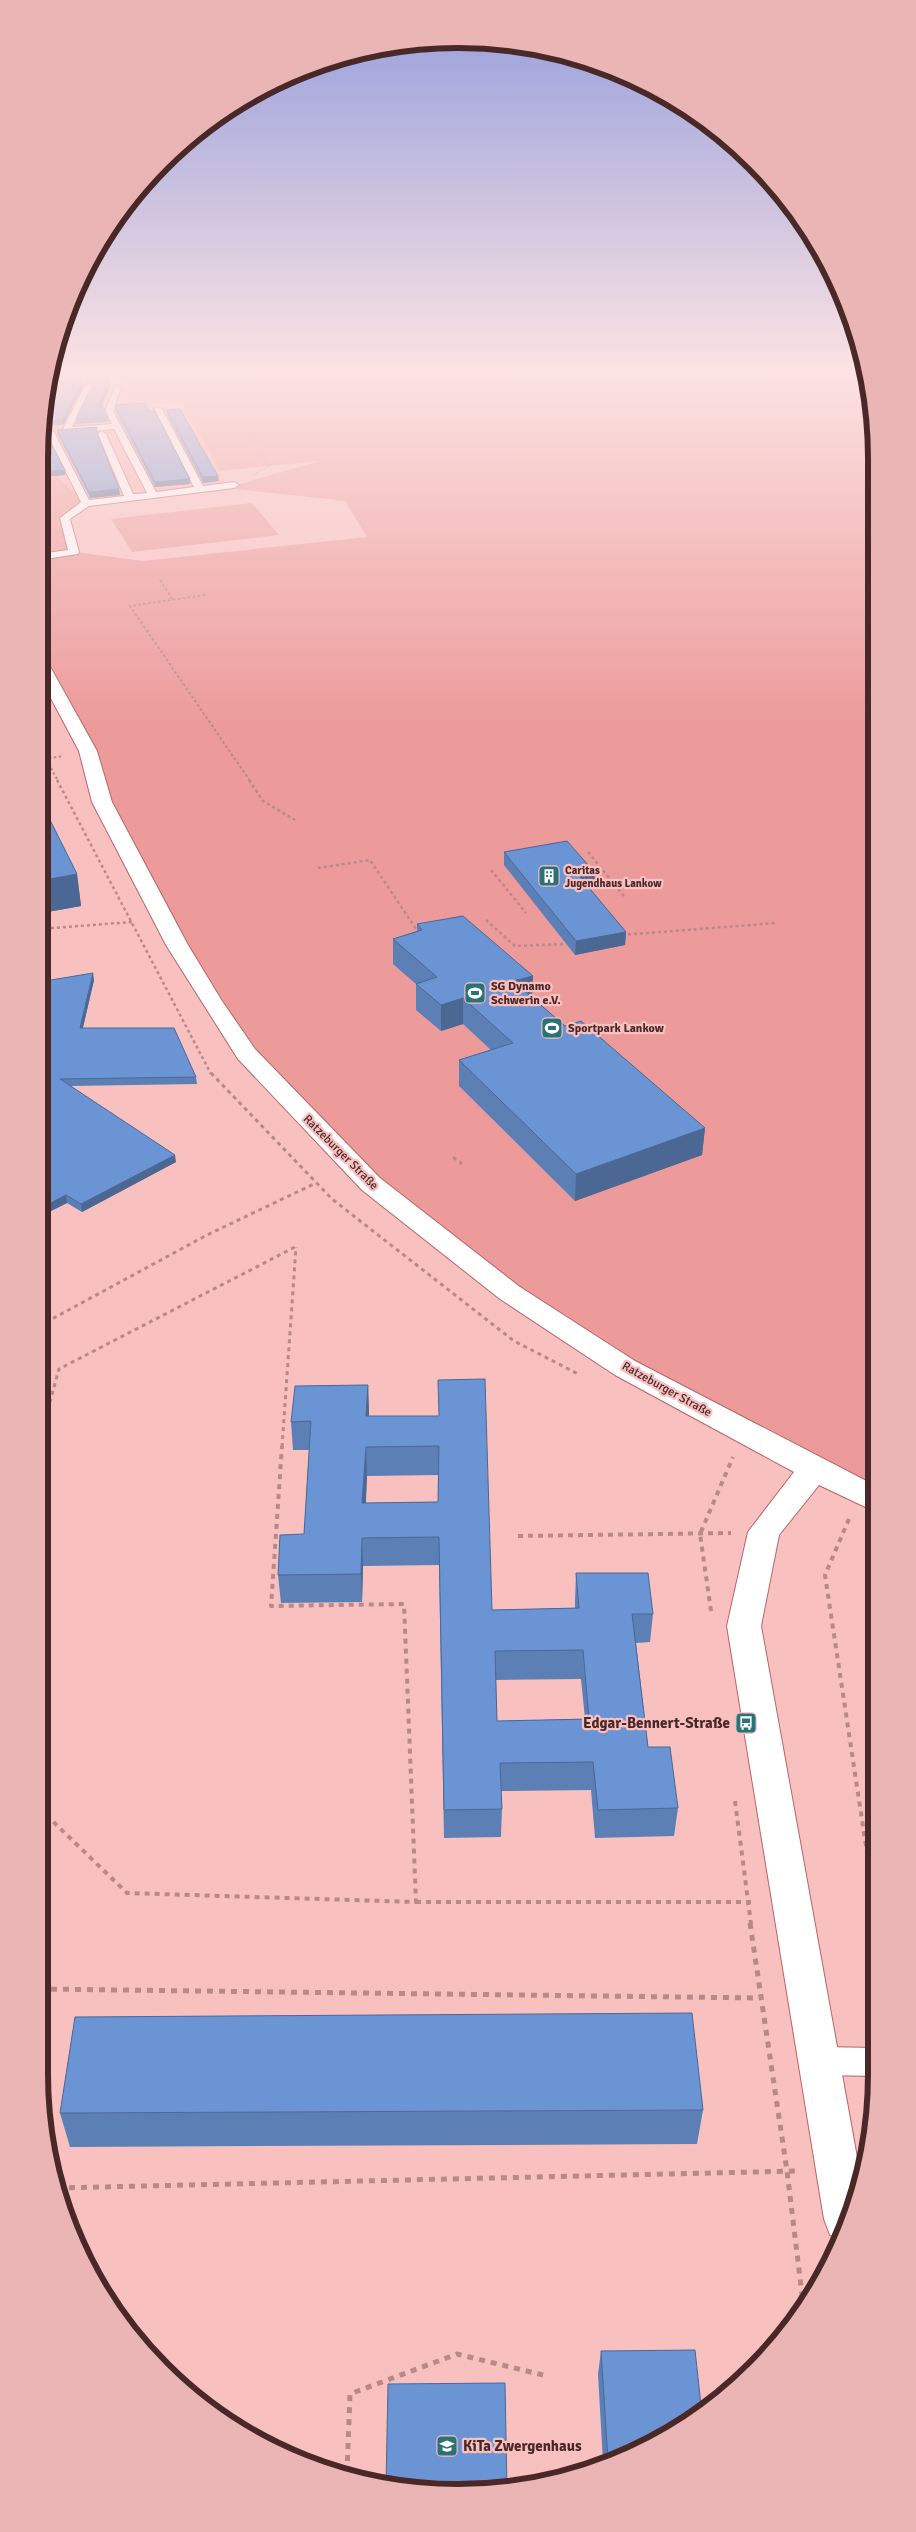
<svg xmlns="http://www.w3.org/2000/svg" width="916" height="2532" font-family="Signika,sans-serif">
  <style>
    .built { fill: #fcaead }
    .green { fill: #ec9a9a }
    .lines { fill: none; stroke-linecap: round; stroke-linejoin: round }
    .lane-casing { stroke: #b76567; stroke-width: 2 }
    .street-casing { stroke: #b76567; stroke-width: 2 }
    .path-far5 { stroke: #b98989; stroke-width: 1; stroke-dasharray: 2 2; stroke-linecap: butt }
    .path-far4 { stroke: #b98989; stroke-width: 2; stroke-dasharray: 2.5 2.5; stroke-linecap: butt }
    .path-far3 { stroke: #b98989; stroke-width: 2.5; stroke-dasharray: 3 3; stroke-linecap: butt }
    .path-far2 { stroke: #b98989; stroke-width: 3; stroke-dasharray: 4 4; stroke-linecap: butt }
    .path-far1 { stroke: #b98989; stroke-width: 4; stroke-dasharray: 5 5; stroke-linecap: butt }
    .path { stroke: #b98989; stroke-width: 5; stroke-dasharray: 6 6; stroke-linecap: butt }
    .lane { fill: #fff; fill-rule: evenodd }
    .street { fill: #fff; fill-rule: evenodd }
    .wall { fill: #5c7fb6; fill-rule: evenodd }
    .shaded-wall { fill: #4b6894 }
    .building { fill: #6b94d4; stroke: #4b6894; fill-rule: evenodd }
    .labels { text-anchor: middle; stroke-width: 4.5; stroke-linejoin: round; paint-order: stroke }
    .far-poi-label { font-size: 11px; font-weight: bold; fill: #4b2828; stroke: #f8c1c0; text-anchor: start }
    .poi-label { font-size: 12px; font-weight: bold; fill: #4b2828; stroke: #f8c1c0; text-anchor: start }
    .street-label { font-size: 12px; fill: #4b2828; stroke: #f8c1c0 }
    .near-poi-label { font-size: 15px; font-weight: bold; fill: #4b2828; stroke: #f8c1c0; text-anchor: end }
    .rim { fill: none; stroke: #4b2828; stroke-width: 6 }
  </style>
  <rect width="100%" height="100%" fill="#f8c1c0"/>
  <path class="built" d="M49,376H95L129,381V405L182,403L220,471L227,488L86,503L58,476L43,477L39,472V458Z"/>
  <path class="green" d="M50,372H864L874,403L876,1500L814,1469L625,1368L371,1184L246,1054L177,945L88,751L39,661V478L57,476L86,503L65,518L75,552L143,561L367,537L345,501L227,488L319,461L220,471L182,403L129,405L128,381L95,376H49Z
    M252,503L279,535L132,552L111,519Z"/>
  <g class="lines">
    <g class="lane-casing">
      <path id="lane" d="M89,384L93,386L72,427L112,424L105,411L115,387L122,385L113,411L156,492L194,487L154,409L158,407L162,409L203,486L234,482L239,485L234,488L89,506L70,519L79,552L78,554L39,560V554L68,550L60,518L81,502L46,432L47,430L54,432L89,500L124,496L98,434L102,431L106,434L133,494L147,493L114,429L66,434L62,431L85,386Z
        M821,2047L877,2048V2076L821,2075L811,2071L807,2061L811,2051Z"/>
    </g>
    <g class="street-casing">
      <path id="street" d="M39,656L45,657L47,661L97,751L112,802L188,945L222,1001L255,1049L380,1178L520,1287L635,1361L876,1486V1512L819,1485L779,1535L761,1626L862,2185L838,2238L830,2235L824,2219L727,1626L748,1532L794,1472L615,1375L500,1299L362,1190L238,1059L166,945L92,802L79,751L39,676Z"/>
    </g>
    <path class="path-far5" d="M50,375L74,374
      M229,402L269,466L251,476"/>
    <path class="path-far4" d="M160,580L173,600
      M205,595L130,606L250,781
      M39,746L58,781
      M39,760L63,756"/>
    <path class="path-far3" d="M57,780L211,1074
      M249,780L263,801L295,820
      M588,852L624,896
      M318,868L370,860L418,932
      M491,870L526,913
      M486,920L515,946L564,944
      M39,929L132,922
      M622,935L776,923"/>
    <path class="path-far2" d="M211,1073L332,1199L514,1341L580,1375
      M453,1157L462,1164
      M39,1326L207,1235L316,1183
      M39,1441L59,1369L295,1247
      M282,1447L296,1247"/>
    <path class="path-far1" d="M849,1519L825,1575L877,1919
      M518,1536L731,1533
      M711,1611L700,1534L733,1457
      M735,1801L751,1924
      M39,1808L127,1893L416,1902L404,1604L271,1606L282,1446
      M416,1902H755"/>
    <path class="path" d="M750,1923L787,2171L804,2311
      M39,1989L760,1998
      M57,2188L798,2171
      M347,2473L350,2394L457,2354L543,2375"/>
    <use href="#lane" class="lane"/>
    <use href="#street" class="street"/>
  </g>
  <path class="wall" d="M49,381L83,386L63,425L43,426Z
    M109,381L110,386L101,407L108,417L109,422L76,424V419Z
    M115,405L190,484L155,487L115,410Z
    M167,410L219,481L203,483L167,415Z
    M57,430L98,432L97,433L119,489L120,495L90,498L58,435Z
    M39,458L65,470V475L42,477L39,471Z
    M39,798L77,874L81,906L42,913L39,907Z
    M504,852L595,888L590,889L626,932L625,945L575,955L504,865Z
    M417,924L533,998L565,1026L705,1128L702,1155L575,1201L459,1086V1060L491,1050L463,1024L441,1031L416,1010V984L393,964V939L417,931Z
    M94,980L83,1028L196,1077L197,1084L71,1086L176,1162L82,1212L67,1203L39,1217V982Z
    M368,1385L369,1416H438L492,1610L575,1608V1602L576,1573L653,1614L650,1642L636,1643L648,1747L678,1808L674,1836L595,1838L591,1790L501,1791L502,1809L501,1837L444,1838L439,1565L363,1566L362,1602L281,1603L278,1575L304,1534L309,1450H293L291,1422ZM438,1475V1502L366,1503L367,1476ZM581,1679L585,1719L497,1721L496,1680Z
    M703,2110L697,2144L70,2147L60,2113Z
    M601,2351L691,2422L603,2462L598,2374Z"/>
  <path class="shaded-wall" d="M82,381L83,386L63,425L62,420Z
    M109,381L110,386L99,412L98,407Z
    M65,470V475L42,477V472Z
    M218,476L219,481L203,483V477Z
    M190,479V484L155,487V482Z
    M119,489L120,495L90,498L89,492Z
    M77,874L81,906L42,913L39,896V881Z
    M596,874L595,888L580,891V877Z
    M626,932L625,945L575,955L576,941Z
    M93,973L94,980L81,1035L80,1028Z
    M533,976L532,1001L513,981Z
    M463,998V1024L441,1031V1005Z
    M705,1128L702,1155L575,1201L576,1174Z
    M175,1155L176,1162L82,1212L81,1204Z
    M66,1195L67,1203L39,1217V1209Z
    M368,1385L369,1413L367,1445L366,1416Z
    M366,1447L367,1476L364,1531L362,1503Z
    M362,1538L363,1566L362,1602L361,1574Z"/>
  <path class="building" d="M49,381H82L62,420L44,421Z
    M94,381H109L98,407L103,406L108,417L76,419Z
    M145,403L149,411H155L190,479L155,482L115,405Z
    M180,409L218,476L203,477L167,410Z
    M97,427L96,430L119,489L89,492L57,430Z
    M42,430H44L65,470L42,472L39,467V458Z
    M39,798L77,874L39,881Z
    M567,841L596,874L580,877L626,932L576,941L504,852Z
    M463,916L533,976L513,981L565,1026L581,1021L705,1128L576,1174L459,1060L513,1043L463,998L441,1005L416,984L437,977L393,939L422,930L417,924Z
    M93,973L80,1028H174L196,1077L60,1079L175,1155L81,1204L66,1195L39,1209V982Z
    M485,1379L492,1610L579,1608L576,1573H648L653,1614H632L648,1747H670L678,1808L598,1810L593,1762L500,1763L502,1809L444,1810L439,1537L362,1538L361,1574L278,1575L280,1535L304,1534L311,1421L291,1422L295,1386L368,1385L366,1416H439L438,1380ZM439,1446L438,1502L362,1503L366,1447ZM583,1650L589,1719L497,1721L495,1651Z
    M692,2013L703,2110L60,2113L75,2017Z
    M695,2350L702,2414L691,2422L608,2460L601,2351Z
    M505,2383L507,2489L486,2492L404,2490L386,2484L388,2384Z"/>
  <linearGradient id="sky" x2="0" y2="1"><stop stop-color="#959edc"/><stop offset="0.51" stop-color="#fce3e3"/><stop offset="1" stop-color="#fce3e3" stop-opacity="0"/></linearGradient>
  <rect width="916" height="727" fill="url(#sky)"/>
  <defs>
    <g id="building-square" transform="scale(1.125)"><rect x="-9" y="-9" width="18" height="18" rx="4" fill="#297377" stroke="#f8c1c0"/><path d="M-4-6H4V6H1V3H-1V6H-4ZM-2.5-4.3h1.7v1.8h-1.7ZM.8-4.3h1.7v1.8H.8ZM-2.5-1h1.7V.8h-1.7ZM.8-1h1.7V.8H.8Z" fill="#fff"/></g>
    <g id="stadium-square" transform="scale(1.125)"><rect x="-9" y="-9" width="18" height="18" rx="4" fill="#297377" stroke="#f8c1c0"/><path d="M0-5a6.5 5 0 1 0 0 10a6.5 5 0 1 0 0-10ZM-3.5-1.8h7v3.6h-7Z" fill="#fff"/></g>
    <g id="bus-square" transform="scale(1.125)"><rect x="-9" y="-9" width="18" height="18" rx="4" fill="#297377" stroke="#f8c1c0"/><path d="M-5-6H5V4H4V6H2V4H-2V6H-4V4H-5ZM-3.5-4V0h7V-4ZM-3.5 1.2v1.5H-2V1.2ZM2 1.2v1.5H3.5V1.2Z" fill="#fff"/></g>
    <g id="school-square" transform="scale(1.125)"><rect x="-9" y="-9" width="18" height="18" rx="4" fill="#297377" stroke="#f8c1c0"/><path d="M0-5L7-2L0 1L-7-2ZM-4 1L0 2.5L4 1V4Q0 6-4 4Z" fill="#fff"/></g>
  </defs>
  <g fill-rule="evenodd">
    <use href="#building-square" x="549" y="876"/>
    <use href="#stadium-square" x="475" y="993"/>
    <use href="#stadium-square" x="552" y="1028"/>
    <use href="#bus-square" x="746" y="1723"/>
    <use href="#school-square" x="447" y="2446"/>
  </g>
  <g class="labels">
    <g class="far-poi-label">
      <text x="565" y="874">Caritas<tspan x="565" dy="13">Jugendhaus Lankow</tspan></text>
    </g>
    <g class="poi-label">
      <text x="491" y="990">SG Dynamo<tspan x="491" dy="14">Schwerin e.V.</tspan></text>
      <text x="568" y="1032">Sportpark Lankow</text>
    </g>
    <g class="street-label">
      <text transform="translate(341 1152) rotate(45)" y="4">Ratzeburger Straße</text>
      <text transform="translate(667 1389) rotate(29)" y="4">Ratzeburger Straße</text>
    </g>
    <g class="near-poi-label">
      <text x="730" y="1728">Edgar-Bennert-Straße</text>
      <text x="463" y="2451" text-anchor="start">KiTa Zwergenhaus</text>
    </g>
  </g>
  <path d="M0 0H916V2532H0ZM458 48H458A410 410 0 0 1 868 458V2074A410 410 0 0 1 458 2484H458A410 410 0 0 1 48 2074V458A410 410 0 0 1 458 48Z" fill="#eab5b4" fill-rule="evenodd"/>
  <path class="rim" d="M458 48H458A410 410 0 0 1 868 458V2074A410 410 0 0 1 458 2484H458A410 410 0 0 1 48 2074V458A410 410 0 0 1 458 48Z"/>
</svg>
